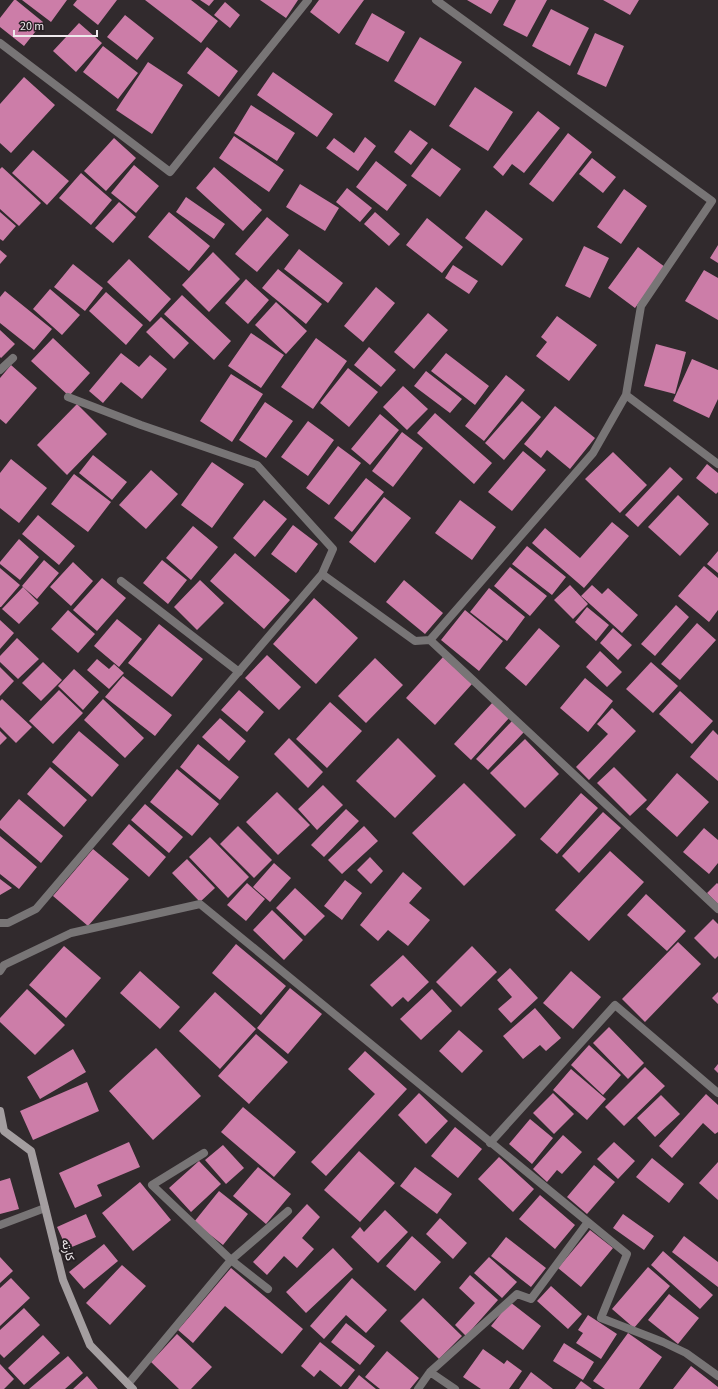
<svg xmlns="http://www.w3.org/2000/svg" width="718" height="1389" font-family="'Source Sans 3',Vazirmatn,sans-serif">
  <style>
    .building { fill: #cc7da8 }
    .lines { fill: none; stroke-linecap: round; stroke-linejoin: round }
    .street { stroke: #787576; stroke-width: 8 }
    .secondary { stroke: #a49ea0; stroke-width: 8 }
    .labels { text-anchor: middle; stroke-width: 4; stroke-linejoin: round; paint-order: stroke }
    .street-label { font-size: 12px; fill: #efeaed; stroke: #272024 }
  </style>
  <rect width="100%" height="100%" fill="#312a2d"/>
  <path class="building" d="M14,0H16L43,22L24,46L0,27V18Z
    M22,0H67L51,22Z
    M77,0H117L98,25L73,5Z
    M145,0H191L218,21L201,43Z
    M200,0H214L209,6Z
    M260,0H298L286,18Z
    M319,0H364L339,34L310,12Z
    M467,0H499L491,14Z
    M516,0H547L527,37L503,25Z
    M603,0H639L630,15Z
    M225,2L240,15L230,28L214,15Z
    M551,9L589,28L570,66L532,46Z
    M372,13L405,32L388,62L355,44Z
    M125,15L154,38L137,60L107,37Z
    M79,23L102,43L76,72L53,51Z
    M595,33L624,46L606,87L577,74Z
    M420,37L462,62L435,106L394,81Z
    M103,46L138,73L118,99L83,72Z
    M207,47L238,71L219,97L187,73Z
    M148,62L183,85L152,134L116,110Z
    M273,72L333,114L317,137L257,95Z
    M24,77L55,105L11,153L0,143V104Z
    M475,87L513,112L488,151L449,126Z
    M251,105L295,133L277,161L234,133Z
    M538,111L560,128L524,173L512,164L503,176L493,167Z
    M410,130L428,143L411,165L394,152Z
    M568,133L592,152L553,202L529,184Z
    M234,136L284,170L269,192L219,158Z
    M365,137L376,146L358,171L326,148L334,138L354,153Z
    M114,138L136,158L106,191L84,171Z
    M432,148L461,169L440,197L411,176Z
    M33,150L69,181L47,205L12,173Z
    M592,158L616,177L603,193L579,174Z
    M376,161L407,185L387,211L356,187Z
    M134,165L159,186L136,213L111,193Z
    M2,167L41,203L19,226L0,209V169Z
    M214,167L262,210L243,231L196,188Z
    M81,173L112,200L91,225L59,198Z
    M300,184L339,208L325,231L286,207Z
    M347,188L372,208L360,222L336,202Z
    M624,189L647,206L621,244L597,227Z
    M186,197L225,224L214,239L176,212Z
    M119,202L136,217L113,243L95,228Z
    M486,210L523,239L502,266L465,238Z
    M0,212L16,226L3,241L0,239Z
    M169,212L210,246L189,271L148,237Z
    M375,212L400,234L389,246L364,224Z
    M267,217L289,235L257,272L235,254Z
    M427,218L463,247L442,273L406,245Z
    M718,245V263L710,258Z
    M584,246L609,258L590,298L565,286Z
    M638,247L665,267L635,308L608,288Z
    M299,249L343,283L328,303L284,269Z
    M0,250L7,256L0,264Z
    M213,252L240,279L209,312L182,285Z
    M129,259L171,299L150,322L107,282Z
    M73,264L103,288L85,311L54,287Z
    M453,265L478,281L469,294L445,278Z
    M278,269L322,304L306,324L262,288Z
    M704,270L718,278V320L685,301Z
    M246,279L269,300L248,324L225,303Z
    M376,287L395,303L363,342L344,326Z
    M50,289L80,315L62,335L33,309Z
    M5,291L52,329L34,350L0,323V297Z
    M106,292L143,325L126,345L89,311Z
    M182,295L231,341L214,360L164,314Z
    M276,302L307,331L286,354L255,325Z
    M428,313L448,330L414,369L394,352Z
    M557,316L597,345L569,381L536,356L547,342L541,337Z
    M161,317L189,343L174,359L146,332Z
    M0,330L15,344L1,358L0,357Z
    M251,333L284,355L261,388L228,366Z
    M53,338L90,373L69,396L31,361Z
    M316,338L347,361L313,409L281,387Z
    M656,344L686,352L675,394L644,386Z
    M369,347L396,370L381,387L354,365Z
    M121,353L139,367L150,355L167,369L142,399L121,382L103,403L89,391Z
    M446,353L489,386L475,405L431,371Z
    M692,359L718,370V399L709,418L673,401Z
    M11,365L37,388L6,424L0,419V378Z
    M348,368L378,392L349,427L320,403Z
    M426,371L462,399L450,413L414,386Z
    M231,374L263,394L232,442L200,421Z
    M506,375L525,390L484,441L465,426Z
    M403,386L428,409L407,430L383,407Z
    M522,401L541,417L504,460L485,443Z
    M265,402L293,421L266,458L239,440Z
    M77,404L107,434L67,475L37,445Z
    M555,406L595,438L570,469L547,450L541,458L524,444Z
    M435,413L492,463L474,484L417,433Z
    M380,414L399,430L370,465L351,449Z
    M308,421L334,440L308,476L281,457Z
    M402,432L423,448L393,487L372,471Z
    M338,446L361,463L329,505L306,488Z
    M523,451L546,470L512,511L488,492Z
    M613,452L647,485L620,513L585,479Z
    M93,455L127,482L112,500L79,473Z
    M11,459L47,488L19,523L0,508V473Z
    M212,462L244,484L212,528L181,505Z
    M707,464L718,473V492L716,494L696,478Z
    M670,467L683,479L638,527L625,515Z
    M151,470L178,494L146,529L119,505Z
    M74,474L111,502L88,532L51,504Z
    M366,478L384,492L352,532L334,518Z
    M678,495L709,524L680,556L648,527Z
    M384,497L411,518L375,563L349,542Z
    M264,500L287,519L255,557L233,538Z
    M460,500L496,527L472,560L435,533Z
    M38,515L75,546L59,565L22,534Z
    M612,522L629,536L584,588L532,543L545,528L580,558Z
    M293,525L318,544L296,573L271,554Z
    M193,526L218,547L191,580L166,558Z
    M19,539L39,557L20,580L0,564V562Z
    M527,546L566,577L552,595L512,564Z
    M718,551V573L707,564Z
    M235,553L290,600L264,629L210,581Z
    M44,560L59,573L37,599L22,586Z
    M162,560L187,580L168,604L143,583Z
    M73,562L93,581L71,606L50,587Z
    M704,566L718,578V610L709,622L678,596Z
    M510,567L547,596L530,616L494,586Z
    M0,568L20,585L1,607H0Z
    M102,578L126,598L97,631L73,610Z
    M200,580L224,603L197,630L174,607Z
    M404,580L443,613L425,634L386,602Z
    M570,585L588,604L573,619L554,600Z
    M592,585L602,594L608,588L638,615L622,633L581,596Z
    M23,587L39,603L19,624L2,609Z
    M489,588L525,617L507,641L470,612Z
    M314,598L358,638L316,684L273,644Z
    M676,605L689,617L655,656L641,644Z
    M587,607L609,625L596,641L575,622Z
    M68,610L95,634L78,653L51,629Z
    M465,610L503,641L479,671L441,640Z
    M117,619L142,639L119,667L94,646Z
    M0,620L14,633L0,649Z
    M697,623L716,640L680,680L661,664Z
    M159,624L203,659L172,697L128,663Z
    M539,628L560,646L526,686L505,668Z
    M613,628L632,645L618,660L600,643Z
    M17,638L39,659L18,679L0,662V656Z
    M600,651L622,672L607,687L586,667Z
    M267,655L301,687L279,710L245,678Z
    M443,657L472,684L435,725L406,698Z
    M375,658L403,685L366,723L338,696Z
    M97,659L109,669L114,664L124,673L109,689L87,670Z
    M43,662L62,680L41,701L22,683Z
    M651,662L678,686L653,713L626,689Z
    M0,667L14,681L0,696Z
    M74,669L99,692L83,710L58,686Z
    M123,676L172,715L155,736L105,697Z
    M585,678L613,701L588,732L560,708Z
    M59,690L83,713L53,744L29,721Z
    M239,690L264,712L247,732L221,710Z
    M680,691L713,721L692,744L659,714Z
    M2,699L32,727L16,743L0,727V701Z
    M103,699L144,738L125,758L84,720Z
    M330,702L362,731L327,768L296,739Z
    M493,702L510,717L471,760L454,744Z
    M612,708L636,731L589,780L576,767L608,734L597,724Z
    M220,718L246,741L229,761L202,737Z
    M512,721L524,732L488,770L476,759Z
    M713,730L718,735V781L690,757Z
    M0,731L7,738L0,745Z
    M79,731L119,765L92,797L52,762Z
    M289,738L323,772L308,788L274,754Z
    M398,738L436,776L395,818L356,781Z
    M525,739L559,774L525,808L490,773Z
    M198,744L239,777L220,800L180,767Z
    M50,767L87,800L64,827L27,794Z
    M614,767L647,800L630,816L597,783Z
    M177,769L219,804L192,836L150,802Z
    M677,773L709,802L677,837L646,809Z
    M464,783L516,835L464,886L412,833Z
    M323,785L343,805L317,830L298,809Z
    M277,792L310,825L278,855L246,822Z
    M581,793L598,808L557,854L540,839Z
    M19,799L63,836L41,863L0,828V821Z
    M145,804L183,837L169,853L131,820Z
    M346,809L359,821L324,857L311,845Z
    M603,812L621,828L579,873L562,856Z
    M129,824L166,857L149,877L112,844Z
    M238,826L272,860L254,878L220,844Z
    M364,826L378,841L342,874L328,860Z
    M704,828L718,840V863L709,874L683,852Z
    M0,836L37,867L19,889L0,874Z
    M210,837L249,877L228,898L189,857Z
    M93,849L129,879L88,926L53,896Z
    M610,851L644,882L589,941L555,910Z
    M370,857L383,871L371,884L357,870Z
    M187,859L215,888L200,902L172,873Z
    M274,863L291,878L270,902L253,887Z
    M403,872L422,888L409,903L430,920L408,946L388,930L378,941L360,925Z
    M0,879L12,888L0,895Z
    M345,880L362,893L342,920L324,906Z
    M247,883L265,899L246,921L227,905Z
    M717,883L718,884V904L707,893Z
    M295,888L325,916L305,936L276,908Z
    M646,894L686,931L667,951L627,915Z
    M272,910L303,940L284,960L253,930Z
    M713,919L718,924V956L715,959L694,938Z
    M678,942L701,964L645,1022L622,999Z
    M236,944L286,986L261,1015L212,973Z
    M64,946L101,978L66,1018L29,985Z
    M472,946L497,972L461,1007L436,982Z
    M403,955L429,982L408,1002L403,997L392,1007L370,985Z
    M510,968L538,998L511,1023L498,1009L512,997L497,980Z
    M140,971L180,1007L160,1029L120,993Z
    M571,971L601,997L573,1029L543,1003Z
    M290,988L322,1014L288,1054L257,1028Z
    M27,989L65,1025L35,1055L0,1022V1018Z
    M432,989L452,1011L421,1040L400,1019Z
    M215,992L256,1029L220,1069L179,1031Z
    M718,992V1004L712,998Z
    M535,1008L561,1038L546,1051L540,1045L523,1059L503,1036Z
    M609,1027L644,1063L628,1079L593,1043Z
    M459,1030L483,1051L462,1073L439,1051Z
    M256,1034L288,1062L249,1104L218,1076Z
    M589,1045L621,1075L603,1095L571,1065Z
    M156,1048L201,1096L153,1140L109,1091Z
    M73,1049L86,1072L40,1099L27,1077Z
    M365,1051L407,1089L326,1176L311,1162L375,1094L348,1069Z
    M718,1064V1073L714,1069Z
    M645,1067L665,1086L624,1126L605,1107Z
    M571,1069L606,1099L587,1120L553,1090Z
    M87,1082L99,1111L33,1140L20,1111Z
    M419,1093L448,1121L426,1144L398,1115Z
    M553,1093L574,1114L554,1134L533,1113Z
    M706,1094L718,1105V1132L715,1134L703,1123L672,1158L659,1146Z
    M661,1095L680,1114L655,1137L637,1118Z
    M243,1107L296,1152L274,1177L221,1132Z
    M530,1119L553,1138L532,1164L509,1144Z
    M455,1127L482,1149L458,1178L431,1156Z
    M563,1135L582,1152L562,1174L557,1170L547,1182L533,1169Z
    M129,1142L140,1167L97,1185L102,1196L75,1208L59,1173Z
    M614,1142L635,1161L618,1179L597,1159Z
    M223,1145L244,1168L226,1184L205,1160Z
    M359,1151L395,1183L360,1222L324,1190Z
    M499,1157L534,1189L513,1212L478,1179Z
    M652,1158L684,1184L669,1203L636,1177Z
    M199,1161L221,1184L191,1212L169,1188Z
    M718,1162V1200L699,1183Z
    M594,1165L615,1182L587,1214L567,1197Z
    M258,1167L291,1194L266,1224L233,1196Z
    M415,1167L452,1194L437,1214L400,1186Z
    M10,1178L19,1209L0,1214V1181Z
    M140,1182L171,1220L133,1251L102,1213Z
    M219,1191L248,1214L223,1245L194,1222Z
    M540,1195L575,1225L555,1249L519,1219Z
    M307,1204L320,1217L302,1238L314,1249L297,1268L284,1256L267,1275L253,1262Z
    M385,1210L408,1232L378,1263L351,1237L360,1227L364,1232Z
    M86,1214L96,1237L67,1249L57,1227Z
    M623,1214L654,1236L644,1250L613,1228Z
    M440,1218L467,1243L453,1259L426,1234Z
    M590,1230L613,1248L581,1287L558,1268Z
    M412,1236L441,1262L415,1291L386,1266Z
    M684,1236L718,1262V1287L672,1252Z
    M506,1237L546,1268L531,1287L491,1256Z
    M104,1244L118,1261L84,1289L69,1272Z
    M333,1248L353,1269L306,1313L286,1292Z
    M663,1251L713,1295L700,1309L651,1265Z
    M0,1257L13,1271L0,1283Z
    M489,1257L517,1282L502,1298L474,1273Z
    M122,1265L146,1286L110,1325L86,1303Z
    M648,1267L670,1286L634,1328L612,1309Z
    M231,1268L303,1329L282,1354L225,1306L193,1343L178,1330Z
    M470,1275L498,1300L466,1336L455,1325L475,1303L459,1288Z
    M11,1278L30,1298L0,1326V1288Z
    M352,1278L387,1310L366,1333L346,1315L324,1339L310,1326Z
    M551,1286L582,1314L568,1329L537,1301Z
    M669,1294L699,1318L678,1344L648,1320Z
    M423,1298L462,1336L439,1359L400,1321Z
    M510,1302L541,1326L523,1350L491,1326Z
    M24,1308L40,1325L4,1358L0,1354V1330Z
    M588,1315L617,1334L601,1359L576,1343L583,1333L578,1330Z
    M346,1323L375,1346L360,1365L331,1342Z
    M628,1333L662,1357L639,1389H605L593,1381Z
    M177,1334L212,1367L191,1389H179L151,1362Z
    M43,1335L60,1353L24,1385L8,1368Z
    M320,1342L355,1370L341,1387L320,1370L314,1377L301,1366Z
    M564,1343L594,1362L583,1380L553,1361Z
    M483,1349L504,1364L507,1360L522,1371L509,1389H481L463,1377Z
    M387,1351L419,1378L410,1389H380L365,1377Z
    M68,1356L83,1373L65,1389H29Z
    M0,1364L14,1379L4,1389H0Z
    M691,1366L718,1387V1389H673Z
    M531,1372L553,1389H519Z
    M359,1375L376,1389H348Z
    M87,1376L98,1389H73Z
    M581,1381L592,1389H575Z"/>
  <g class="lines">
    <path class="street" d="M436,0L712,201L641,306L626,395L718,464
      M0,43L170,172L308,0
      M0,370L13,358
      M322,574L415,641L430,640L718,909
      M121,581L239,672
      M430,640L593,453L626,395
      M0,923H8L36,909L322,574L333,549L257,465L141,425L68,397
      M0,971L4,965L71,933L200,904L627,1254L601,1318L663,1342L686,1353L718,1376
      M490,1143L615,1005L718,1093
      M204,1153L152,1185L231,1260L268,1289
      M0,1225L45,1208
      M430,1372L455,1389
      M128,1384L231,1260L288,1211
      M418,1389L430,1372L517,1294L531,1299L588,1222"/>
    <path class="secondary" d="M0,1111L4,1131L31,1151L63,1280L90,1345L133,1389"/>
  </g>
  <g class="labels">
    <g class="street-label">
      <text transform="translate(68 1250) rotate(76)" y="4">کارته</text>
    </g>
  </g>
  <path d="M14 30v6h83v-6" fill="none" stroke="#efeaed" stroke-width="2"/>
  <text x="20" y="30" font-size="12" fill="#efeaed" stroke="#272024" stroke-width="3" paint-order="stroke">20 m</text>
</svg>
